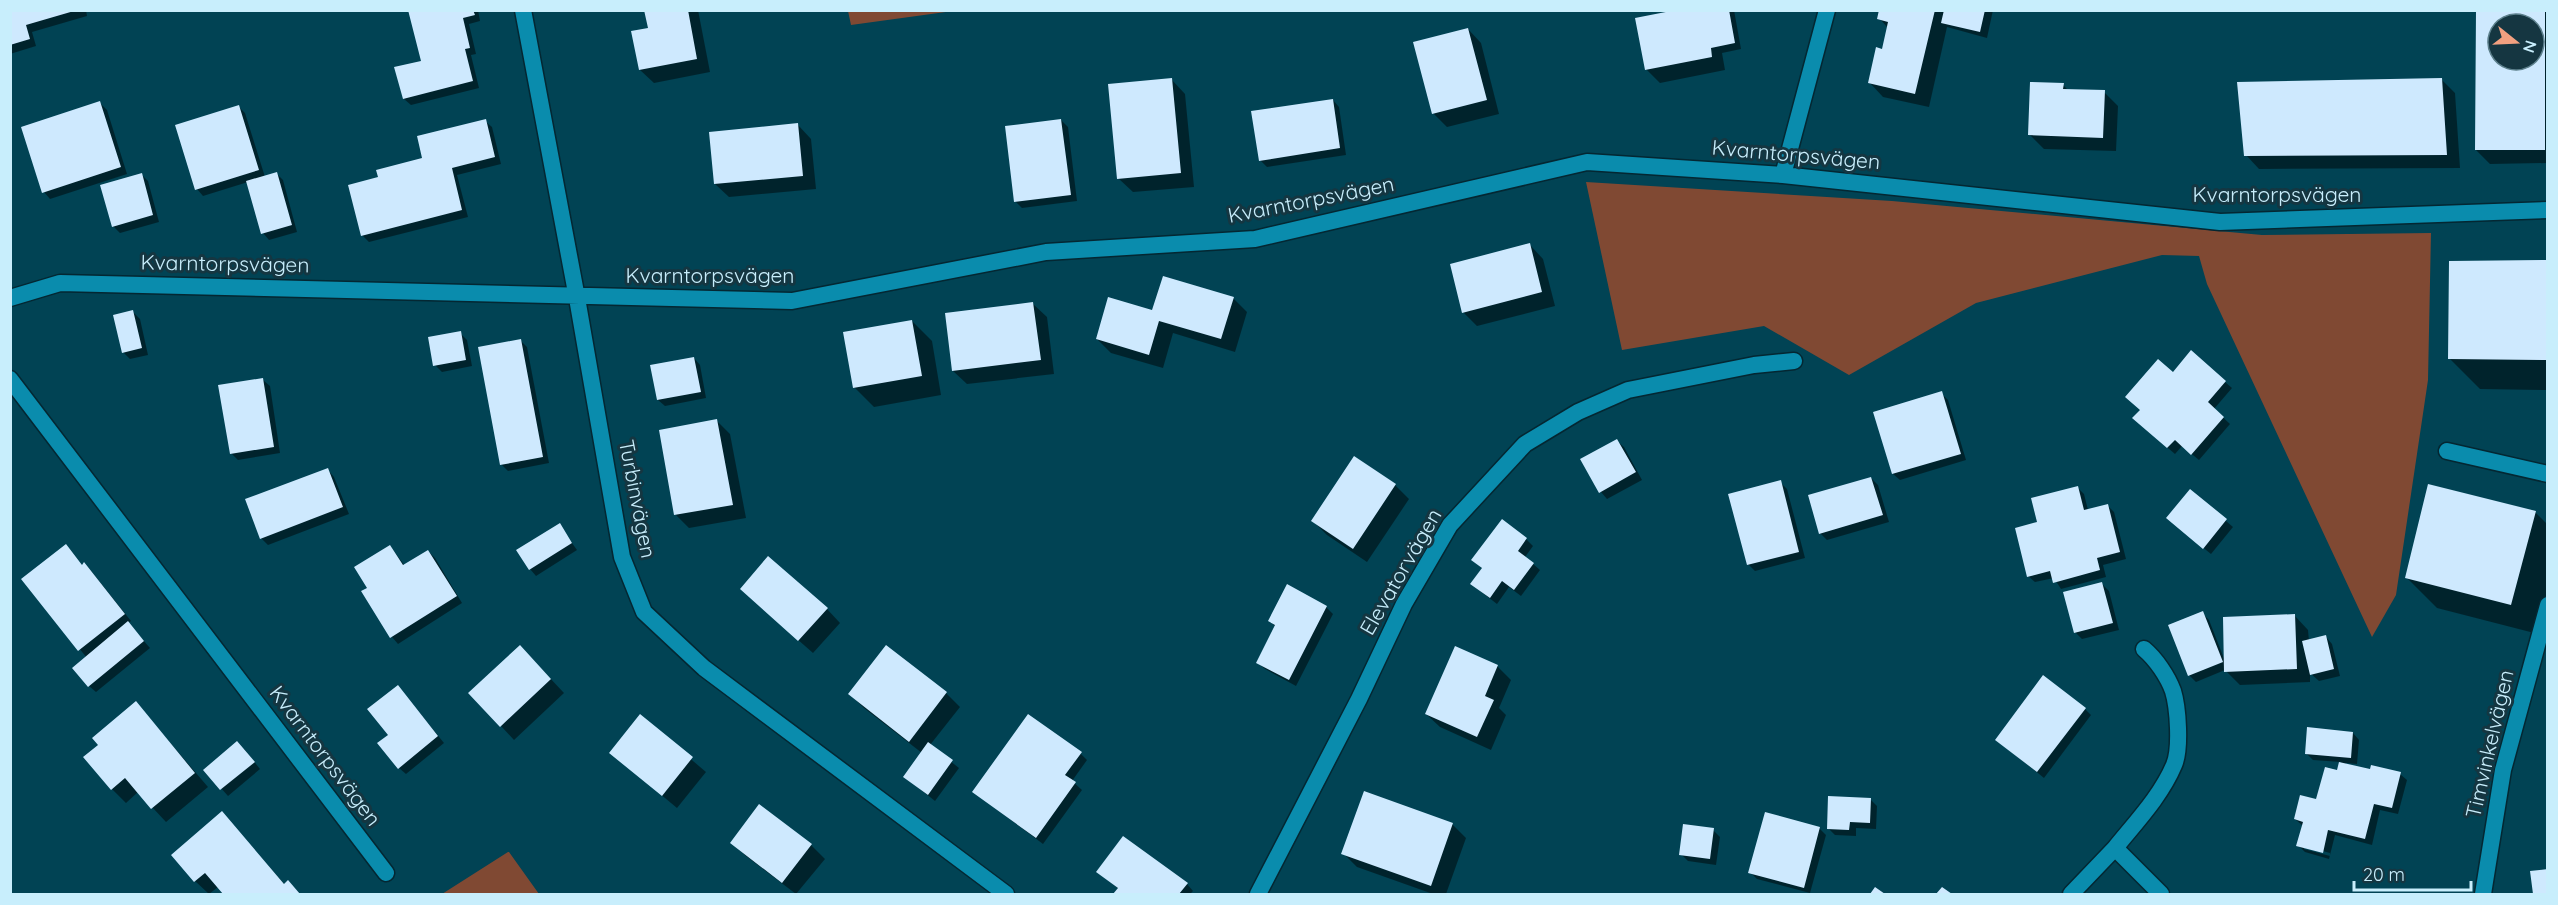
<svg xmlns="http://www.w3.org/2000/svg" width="2558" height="905" font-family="Quicksand,sans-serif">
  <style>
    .green { fill: #804933 }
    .shadow { fill: #0007; fill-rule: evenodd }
    .building { fill: #cee9fe; fill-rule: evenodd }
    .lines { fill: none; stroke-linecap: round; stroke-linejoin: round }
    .service-casing { stroke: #042732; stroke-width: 19 }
    .minor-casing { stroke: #042732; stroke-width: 19 }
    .service { stroke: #0a8cad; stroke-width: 16 }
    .minor { stroke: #0a8cad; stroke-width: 16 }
    .labels { text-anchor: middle; stroke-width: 6; stroke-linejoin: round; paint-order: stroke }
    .street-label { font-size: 21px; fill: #c8eefc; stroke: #153641 }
  </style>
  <rect width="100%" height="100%" fill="#014354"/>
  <path class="green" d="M848,11V10L953,11L851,25Z
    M1586,182L1892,201L2262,235L2431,233L2428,380L2396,595L2372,637L2207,284L2199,256L2162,255L1976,303L1849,375L1764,326L1622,350Z
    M509,852L539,894H442L508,852Z"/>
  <path class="shadow" d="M10,10H86L87,16L32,32L36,46L10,54Z
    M409,10H478L480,21L469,24L476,54L471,55L479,88L411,105L404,99L423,62Z
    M646,10H698L710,72L654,83L640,70L649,30Z
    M1684,10H1734L1741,49L1722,53L1725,70L1660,83L1646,69Z
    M1880,10H1993L1987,38L1947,27L1929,107L1883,97L1870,83L1883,51L1888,28L1879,18Z
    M2477,10H2548V163L2490,164L2476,150ZM2498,24H2534V60H2498Z
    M1468,29L1481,43L1499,114L1447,127L1433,113Z
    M2441,79L2455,93L2460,168L2259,169L2246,155Z
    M1172,80L1185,94L1194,187L1133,192L1119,179Z
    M2063,85L2069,91L2104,92L2118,106L2116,151L2044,149L2030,135Z
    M1333,100L1339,107L1346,155L1267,167L1260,160Z
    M100,103L107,110L127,174L50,199L44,192Z
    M238,106L245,113L265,177L276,173L283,180L297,232L269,240L263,233L248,182L203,196L197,189Z
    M1061,120L1068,127L1077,201L1022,208L1015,201Z
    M485,121L492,127L501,164L457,175L468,217L369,242L362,235L380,178L424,159Z
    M798,125L811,139L816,189L729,197L715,184Z
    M141,174L148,181L159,222L120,233L113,226Z
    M1530,245L1543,259L1555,306L1477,326L1463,312Z
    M2548,262V390L2480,389L2450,359Z
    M1233,298L1247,312L1235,352L1173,333L1163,368L1111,353L1097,339L1153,312Z
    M1033,304L1047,317L1054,374L967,384L953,371Z
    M133,312L140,319L148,355L130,359L123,352Z
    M912,321L932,341L941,395L874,407L854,387Z
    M460,333L467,340L472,366L442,372L435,365Z
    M521,341L527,347L549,463L508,471L501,464Z
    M694,358L700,365L706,398L665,406L658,400Z
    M263,380L270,386L280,453L238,460L231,453Z
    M2225,382L2232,388L2214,409L2230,424L2199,460L2182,446L2175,454L2141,425Z
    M1941,393L1948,400L1966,460L1900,480L1893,474Z
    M717,421L730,434L746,518L689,528L676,515Z
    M1617,441L1624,447L1642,480L1607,499L1601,492L1582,460Z
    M1355,458L1395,485L1409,499L1367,562L1327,535L1313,521Z
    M328,470L334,477L349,514L268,545L261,538Z
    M1871,478L1878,485L1889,522L1827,540L1820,533Z
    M1780,482L1787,489L1805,558L1755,571L1748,564Z
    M2077,487L2084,494L2088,510L2107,505L2114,512L2126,559L2103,565L2106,577L2061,589L2054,578L2035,582L2028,576L2039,523Z
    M2191,491L2233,527L2211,554L2175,525Z
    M2535,512L2548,525V613L2542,635L2437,608L2406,577Z
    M559,525L577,550L536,576L530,569Z
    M1526,539L1533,546L1525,557L1540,570L1521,596L1509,587L1497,604L1479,590L1483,569L1473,560Z
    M390,546L405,566L428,551L435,558L462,603L398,644L392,637L363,591L369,588Z
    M82,566L91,571L131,621L128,623L150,648L96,692L89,686L87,658L23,579Z
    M2102,584L2109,591L2119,630L2082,639L2075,632Z
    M755,602L827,609L840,623L813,653Z
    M1326,607L1333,614L1296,686L1265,669L1258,663L1276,627L1270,621Z
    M2202,613L2209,620L2225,661L2295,616L2308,630L2309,641L2326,637L2332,644L2340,676L2319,681L2310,673V682L2240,685L2225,670L2196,682L2189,675Z
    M887,647L946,693L960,707L930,745L959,768L935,801L905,777L922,753L864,708L850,694Z
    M533,660L564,693L514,740L501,726Z
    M1497,666L1511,680L1499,708L1506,715L1491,750L1440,727L1426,714Z
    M404,694L444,743L406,774L399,768Z
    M136,703L208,787L166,822L138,792L126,803L112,789L100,745Z
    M2085,709L2091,715L2044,778L1997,740Z
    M640,716L706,772L677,808L611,753Z
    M2353,733L2359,740L2357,764L2346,763L2345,765L2371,771L2400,774L2407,780L2398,814L2380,810L2372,845L2335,835L2329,859L2305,852L2298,845L2303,826L2295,819L2317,801L2338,772L2341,762L2313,760L2306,753ZM2304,846L2330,853V856L2304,849Z
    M244,749L260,769L228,796L205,770Z
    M1081,754L1087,760L1072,781L1082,790L1043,844L974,792Z
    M1871,800L1877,806L1876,829L1856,828V836L1835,835L1828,828Z
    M222,813L285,885L295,889L300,894H225L218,887L209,894L195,881L173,856Z
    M1452,824L1466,838L1446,894H1433L1357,867L1343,853Z
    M1819,828L1826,835L1810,893L1757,879L1750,872Z
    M1713,830L1720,837L1716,865L1688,861L1681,854Z
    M732,843L811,845L825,859L796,894L746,856Z
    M1098,872L1187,884L1193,891L1190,894H1115L1119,889Z"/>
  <path class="building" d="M10,10H74V11L26,25L30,39L10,45Z
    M408,10H473L475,15L463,18L470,48L465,49L473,81L403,99L394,67L421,61Z
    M644,10H688L697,59L639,70L631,31L648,28Z
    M1676,10H1729L1735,43L1711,48L1712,57L1645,70L1635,18Z
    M1879,10H1935L1915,94L1868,83L1876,47L1882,49L1888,22L1877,19Z
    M1944,10H1985L1980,32L1941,23Z
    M2476,10H2545V150H2475ZM2498,24H2534V60H2498Z
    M1468,28L1487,100L1432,114L1413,42Z
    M1172,78L1181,173L1117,179L1108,84Z
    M2442,78L2447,155L2244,156L2237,82Z
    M2030,82L2064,83L2063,89L2105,90L2103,138L2028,135Z
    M1333,99L1340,148L1259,161L1251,111Z
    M100,101L121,167L42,193L21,127Z
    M239,105L259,170L195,190L175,125Z
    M486,119L495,157L452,168L462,210L361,236L348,185L378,177L376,170L422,158L417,136Z
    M1061,119L1071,195L1014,202L1005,126Z
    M798,123L803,176L714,184L709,132Z
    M277,172L292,225L261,234L246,181Z
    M142,173L153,215L112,227L100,185Z
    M1530,243L1542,292L1462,313L1450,264Z
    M2548,260V360L2448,359L2449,261Z
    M1163,276L1234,297L1221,339L1159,321L1149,355L1096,339L1108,297L1152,310Z
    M1033,302L1041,360L952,371L945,313Z
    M133,310L142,348L122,353L113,315Z
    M912,320L922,376L853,388L843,332Z
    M461,331L466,360L433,366L428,337Z
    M521,339L543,457L500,465L478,347Z
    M2191,350L2226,381L2208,402L2224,417L2191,455L2175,440L2167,448L2132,418L2140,410L2125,397L2158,359L2173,372Z
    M694,357L701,392L657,400L650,365Z
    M263,378L274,447L230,454L218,385Z
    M1942,391L1961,454L1892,474L1873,412Z
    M717,419L733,505L674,515L659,430Z
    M1617,439L1636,472L1599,493L1580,459Z
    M1354,456L1396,484L1353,549L1311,521Z
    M328,468L343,507L260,539L245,499Z
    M1871,477L1883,515L1819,534L1808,495Z
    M1781,480L1799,552L1747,565L1728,494Z
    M2428,484L2536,511L2511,605L2405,578Z
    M2078,486L2084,510L2108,504L2120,552L2097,558L2100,570L2053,583L2050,571L2027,577L2015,528L2037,522L2031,498Z
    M2190,489L2227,519L2203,549L2166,518Z
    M1502,519L1527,538L1518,551L1534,563L1514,590L1502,581L1490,598L1470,584L1482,568L1471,560Z
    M560,523L572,543L529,570L516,550Z
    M66,544L82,565L84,562L125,614L78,651L21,579Z
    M390,545L403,565L428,550L457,596L390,638L361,591L367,588L354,567Z
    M768,556L828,608L798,641L740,589Z
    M2102,582L2113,623L2074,633L2063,592Z
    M1287,584L1327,606L1289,680L1256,663L1275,625L1268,621Z
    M2203,611L2223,662L2188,676L2168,625Z
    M2295,614L2297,669L2224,672L2223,617Z
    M128,621L144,641L88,687L72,668Z
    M2326,635L2334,669L2310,675L2302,641Z
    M520,645L551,679L500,727L468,693Z
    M886,645L947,692L909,742L848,694Z
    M1455,646L1498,665L1485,696L1494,700L1477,737L1425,714Z
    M2043,675L2086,708L2037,772L1995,740Z
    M398,685L438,736L398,769L377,743L388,735L367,709Z
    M136,701L195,773L151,809L125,778L111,790L83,757L98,745L92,738Z
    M640,714L693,757L662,796L609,753Z
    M1028,714L1082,752L1065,775L1076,782L1036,838L972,792Z
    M2307,727L2353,732L2351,758L2305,754Z
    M237,741L255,762L220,790L203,770Z
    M928,742L953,760L928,795L903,777Z
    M2339,762L2370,769L2371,765L2401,772L2392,808L2374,804L2365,839L2328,830L2323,853L2296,846L2303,822L2294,819L2300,795L2316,799L2325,767L2337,770Z
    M1364,791L1453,823L1431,886L1341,854Z
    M1828,796L1871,798L1870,823L1850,822L1849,830L1827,829Z
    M759,804L812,844L782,883L730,843Z
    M222,811L284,884L288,880L300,894H223L205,873L194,882L171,855Z
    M1765,812L1820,827L1804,888L1748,873Z
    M1683,824L1714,828L1710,859L1679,855Z
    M1123,836L1188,883L1179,894H1113L1118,888L1096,872Z
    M2548,869V894H2533L2530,871Z
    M1875,887L1885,894H1870Z
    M1942,887L1952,894H1936Z"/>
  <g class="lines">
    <g class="service-casing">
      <path id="service" d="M2447,451L2548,474"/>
    </g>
    <g class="minor-casing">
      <path id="minor" d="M523,10L577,298L622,557L644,612L704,668L1006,894
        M1783,175L1827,10
        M10,298L60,283L792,301L1046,252L1255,239L1587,162L1783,175L2220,222L2548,210
        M10,379L386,873
        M2115,848C2136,822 2161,796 2174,765C2181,749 2178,707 2173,691C2168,677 2156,659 2144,649
        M1258,894L1359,699L1404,604L1450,525L1525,444L1578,412L1628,390L1754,365L1794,361
        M2071,894L2115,848L2161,894
        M2483,894L2503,770L2548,605"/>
    </g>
    <use href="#service" class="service"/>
    <use href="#minor" class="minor"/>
  </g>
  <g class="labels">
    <g class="street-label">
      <text transform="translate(1796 155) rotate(5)" y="7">Kvarntorpsvägen</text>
      <text x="2277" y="202">Kvarntorpsvägen</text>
      <text transform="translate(1311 200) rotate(-11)" y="7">Kvarntorpsvägen</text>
      <text transform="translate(225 264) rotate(1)" y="7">Kvarntorpsvägen</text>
      <text x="710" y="283">Kvarntorpsvägen</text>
      <text transform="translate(637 499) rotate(79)" y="7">Turbinvägen</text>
      <text transform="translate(1401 572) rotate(-60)" y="7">Elevatorvägen</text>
      <text transform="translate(2490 744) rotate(-77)" y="7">Timvinkelvägen</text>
      <text transform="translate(325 756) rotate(53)" y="7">Kvarntorpsvägen</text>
    </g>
  </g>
  <rect width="2558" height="905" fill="none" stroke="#c8eefc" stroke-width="24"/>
  <g transform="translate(2516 42) rotate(108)"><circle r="28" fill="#153641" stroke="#5d808c" stroke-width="1.5"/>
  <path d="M0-4.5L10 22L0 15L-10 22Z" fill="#f2a080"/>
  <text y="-9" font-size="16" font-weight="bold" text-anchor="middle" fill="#c8eefc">N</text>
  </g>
  <path d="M2354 881v9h117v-9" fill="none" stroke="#c8eefc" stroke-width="3"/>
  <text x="2363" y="881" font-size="18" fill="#c8eefc" stroke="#153641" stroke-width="4.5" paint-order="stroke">20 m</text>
</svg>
